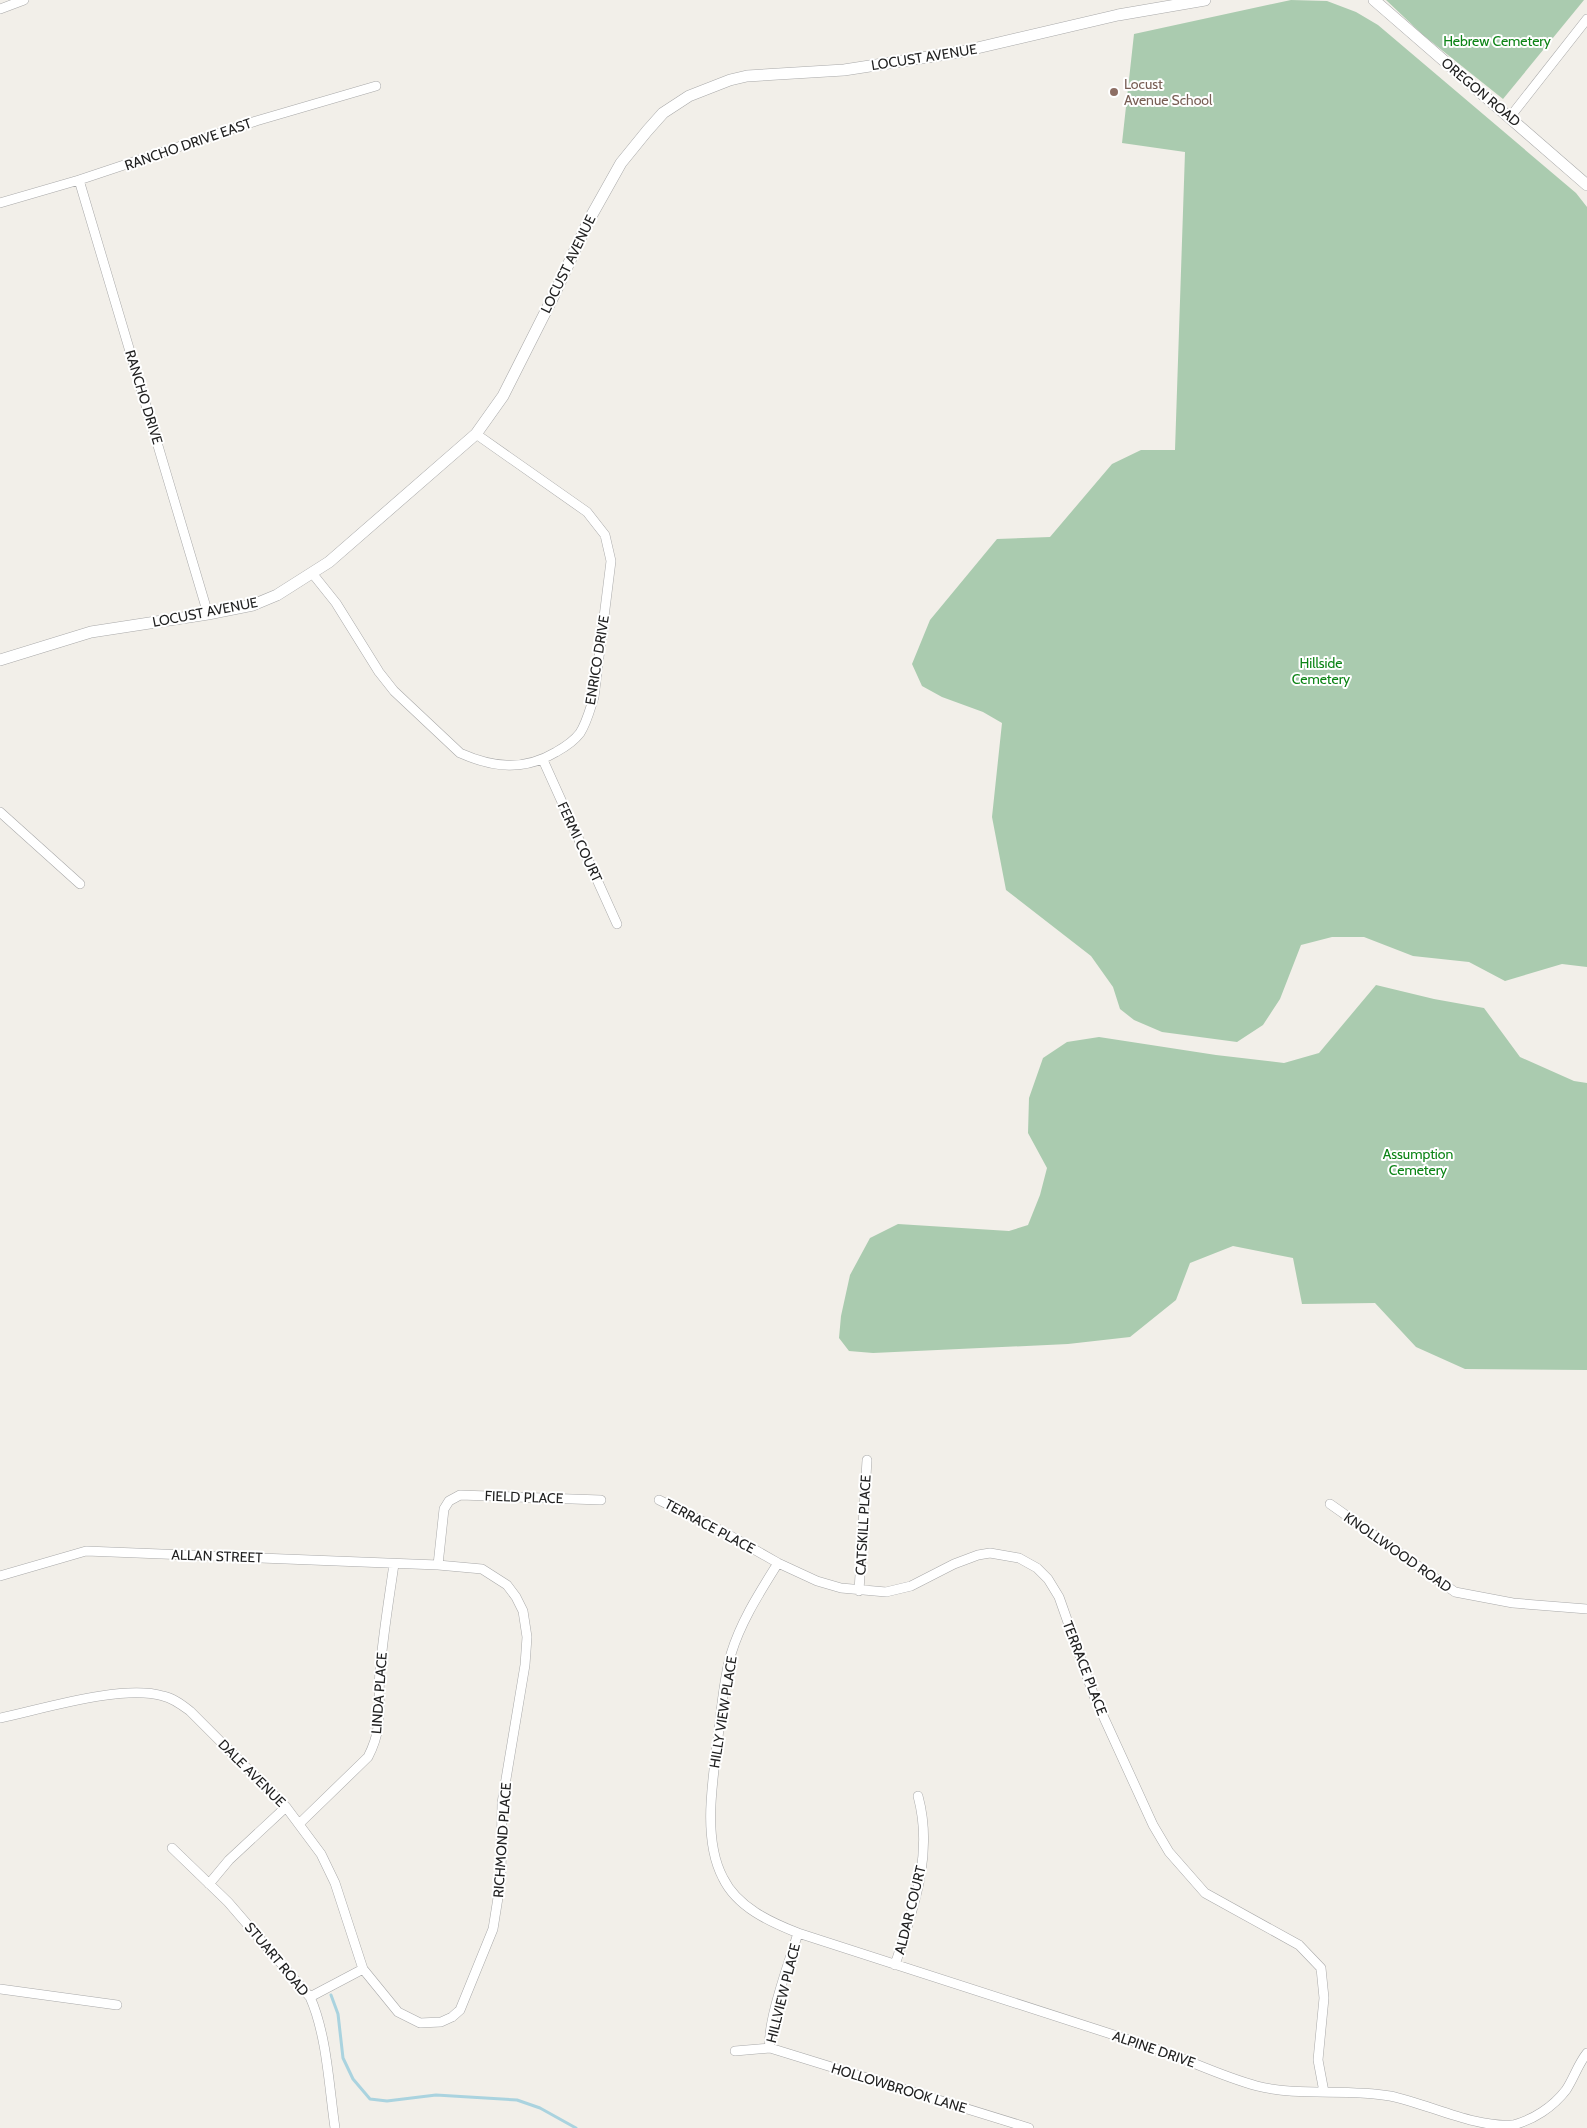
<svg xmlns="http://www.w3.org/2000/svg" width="1587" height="2128" font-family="Cabin,sans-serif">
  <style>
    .cemetery { fill: #aacbaf }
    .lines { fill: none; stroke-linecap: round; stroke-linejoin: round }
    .stream { stroke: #aad3df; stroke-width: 3 }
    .minor-casing { stroke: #a9a9a9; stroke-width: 10 }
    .tertiary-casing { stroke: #a9a9a9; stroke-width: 12 }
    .minor { stroke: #fff; stroke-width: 9 }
    .tertiary { stroke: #fff; stroke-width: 11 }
    .education-dot { fill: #8d6e63; stroke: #fff; stroke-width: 2 }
    .labels { text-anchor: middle; stroke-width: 4; stroke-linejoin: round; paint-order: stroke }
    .park-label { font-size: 14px; fill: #0c8416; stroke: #fff }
    .street-label { font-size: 14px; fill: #222; stroke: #fff }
    .education-label { font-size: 14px; fill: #785e54; stroke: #fff; text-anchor: start }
  </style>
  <rect width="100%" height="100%" fill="#f2efe9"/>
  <path class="cemetery" d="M1291,0L1327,1L1356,12L1378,25L1576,193L1587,207V967L1562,964L1505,981L1469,962L1413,956L1364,937H1332L1301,945L1280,999L1263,1025L1237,1042L1162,1032L1134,1020L1120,1009L1113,987L1091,956L1006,890L992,817L1002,723L983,712L942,697L922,686L912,664L930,620L997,539L1050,537L1112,464L1141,450H1175L1185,152L1122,143L1134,34Z
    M1386,0H1584L1503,99L1423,35Z
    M1376,985L1434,999L1484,1008L1520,1057L1574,1081L1587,1083V1370L1465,1369L1416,1347L1375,1303L1302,1304L1293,1258L1233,1246L1190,1263L1176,1300L1130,1337L1068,1344L873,1353L849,1351L839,1338L841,1316L850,1275L870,1238L898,1224L1009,1231L1028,1225L1040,1195L1047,1168L1028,1133L1029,1098L1043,1058L1067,1042L1099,1037L1216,1055L1284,1063L1319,1053Z"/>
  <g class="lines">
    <path class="stream" d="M331,1995L338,2014L343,2058L353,2079L370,2099L387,2101L436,2095L517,2100L540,2108L576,2128"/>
    <g class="minor-casing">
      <path id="minor" d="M0,9L24,0
        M1510,117L1587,19
        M79,180L208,614
        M0,203L79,180L256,121L376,86
        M312,573L336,603L379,672L394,691L460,753C494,768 524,771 556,752C565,747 574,741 580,733C587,722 590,709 594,697L611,561L605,535L587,512L476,434
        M543,760L617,924
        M0,812L80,884
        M659,1500L722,1531L778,1563L817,1581L841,1588L886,1592L911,1586L954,1564L978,1555L990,1553L1019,1558L1037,1568L1048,1579L1059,1597L1094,1696L1153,1825L1169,1852L1205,1893L1299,1945L1321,1968L1324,1998L1318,2060L1324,2092
        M1330,1504L1455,1592L1513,1603L1587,1609
        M778,1563C760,1592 741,1621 731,1654C724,1678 722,1704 719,1729C714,1774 701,1837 723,1878C737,1907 770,1922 798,1933C913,1971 1029,2008 1145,2045C1183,2057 1219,2076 1257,2086C1300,2097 1346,2088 1390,2096C1429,2104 1474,2128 1513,2125C1533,2120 1553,2107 1566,2090C1574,2078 1578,2064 1587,2053
        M438,1565L444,1509L449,1501L460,1495L601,1500
        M0,1576L86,1551L438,1565L482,1569L507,1585L516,1597L523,1611L527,1637L525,1665L502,1803L501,1879L493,1929L460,2010L452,2017L441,2022L420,2023L398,2012L363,1969L335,1883L321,1854L286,1807L190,1711C182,1705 173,1698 163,1696C122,1684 43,1709 0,1718
        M859,1591L867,1460
        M300,1823L368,1757C385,1724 377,1705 380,1671C383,1635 389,1599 394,1564
        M172,1848L228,1902L310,1997C327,2035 329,2087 335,2128
        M209,1884L229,1860L286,1807
        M895,1965C913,1909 934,1855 918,1796
        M0,1989L117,2005
        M310,1997L363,1969
        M770,2048C766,2024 790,1960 798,1933
        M735,2051L770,2048L1029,2128"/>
    </g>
    <g class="tertiary-casing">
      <path id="tertiary" d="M1374,0L1587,185
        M0,660L91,632L208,614L253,605L277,595L329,562L476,434L503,396L554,295L589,220L621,163L647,131L663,113L689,96L730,80L747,76L844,70L960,52L1118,15L1205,0"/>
    </g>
    <use href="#minor" class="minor"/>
    <use href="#tertiary" class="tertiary"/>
  </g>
  <circle class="education-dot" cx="1114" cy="92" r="5"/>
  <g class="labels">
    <g class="park-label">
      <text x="1497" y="46">Hebrew Cemetery</text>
      <text x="1321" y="668">Hillside<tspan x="1321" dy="16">Cemetery</tspan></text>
      <text x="1418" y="1159">Assumption<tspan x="1418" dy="16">Cemetery</tspan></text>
    </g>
    <g class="street-label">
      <text transform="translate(924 57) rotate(-9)" y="5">LOCUST AVENUE</text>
      <text transform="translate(1481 92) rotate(40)" y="5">OREGON ROAD</text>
      <text transform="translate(188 144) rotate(-19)" y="5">RANCHO DRIVE EAST</text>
      <text transform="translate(568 264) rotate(-64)" y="5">LOCUST AVENUE</text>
      <text transform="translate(144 397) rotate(73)" y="5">RANCHO DRIVE</text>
      <text transform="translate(205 612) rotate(-11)" y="5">LOCUST AVENUE</text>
      <text transform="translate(597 660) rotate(-81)" y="5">ENRICO DRIVE</text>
      <text transform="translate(580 842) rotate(65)" y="5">FERMI COURT</text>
      <text transform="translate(524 1497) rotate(2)" y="5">FIELD PLACE</text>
      <text transform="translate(863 1525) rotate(-87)" y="5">CATSKILL PLACE</text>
      <text transform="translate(710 1526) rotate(28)" y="5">TERRACE PLACE</text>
      <text transform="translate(1398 1552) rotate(35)" y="5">KNOLLWOOD ROAD</text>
      <text transform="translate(217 1556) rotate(2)" y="5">ALLAN STREET</text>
      <text transform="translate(1085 1668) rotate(69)" y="5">TERRACE PLACE</text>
      <text transform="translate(379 1693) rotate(-86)" y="5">LINDA PLACE</text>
      <text transform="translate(723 1712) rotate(-81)" y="5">HILLY VIEW PLACE</text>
      <text transform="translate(252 1773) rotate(45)" y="5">DALE AVENUE</text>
      <text transform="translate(502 1840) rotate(-86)" y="5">RICHMOND PLACE</text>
      <text transform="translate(910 1910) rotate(-76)" y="5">ALDAR COURT</text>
      <text transform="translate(277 1959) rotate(50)" y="5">STUART ROAD</text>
      <text transform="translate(783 1993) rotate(-76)" y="5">HILLVIEW PLACE</text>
      <text transform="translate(1154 2049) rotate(19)" y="5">ALPINE DRIVE</text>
      <text transform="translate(899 2088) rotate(17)" y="5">HOLLOWBROOK LANE</text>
    </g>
    <g class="education-label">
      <text x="1124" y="89">Locust<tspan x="1124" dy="16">Avenue School</tspan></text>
    </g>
  </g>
</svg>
